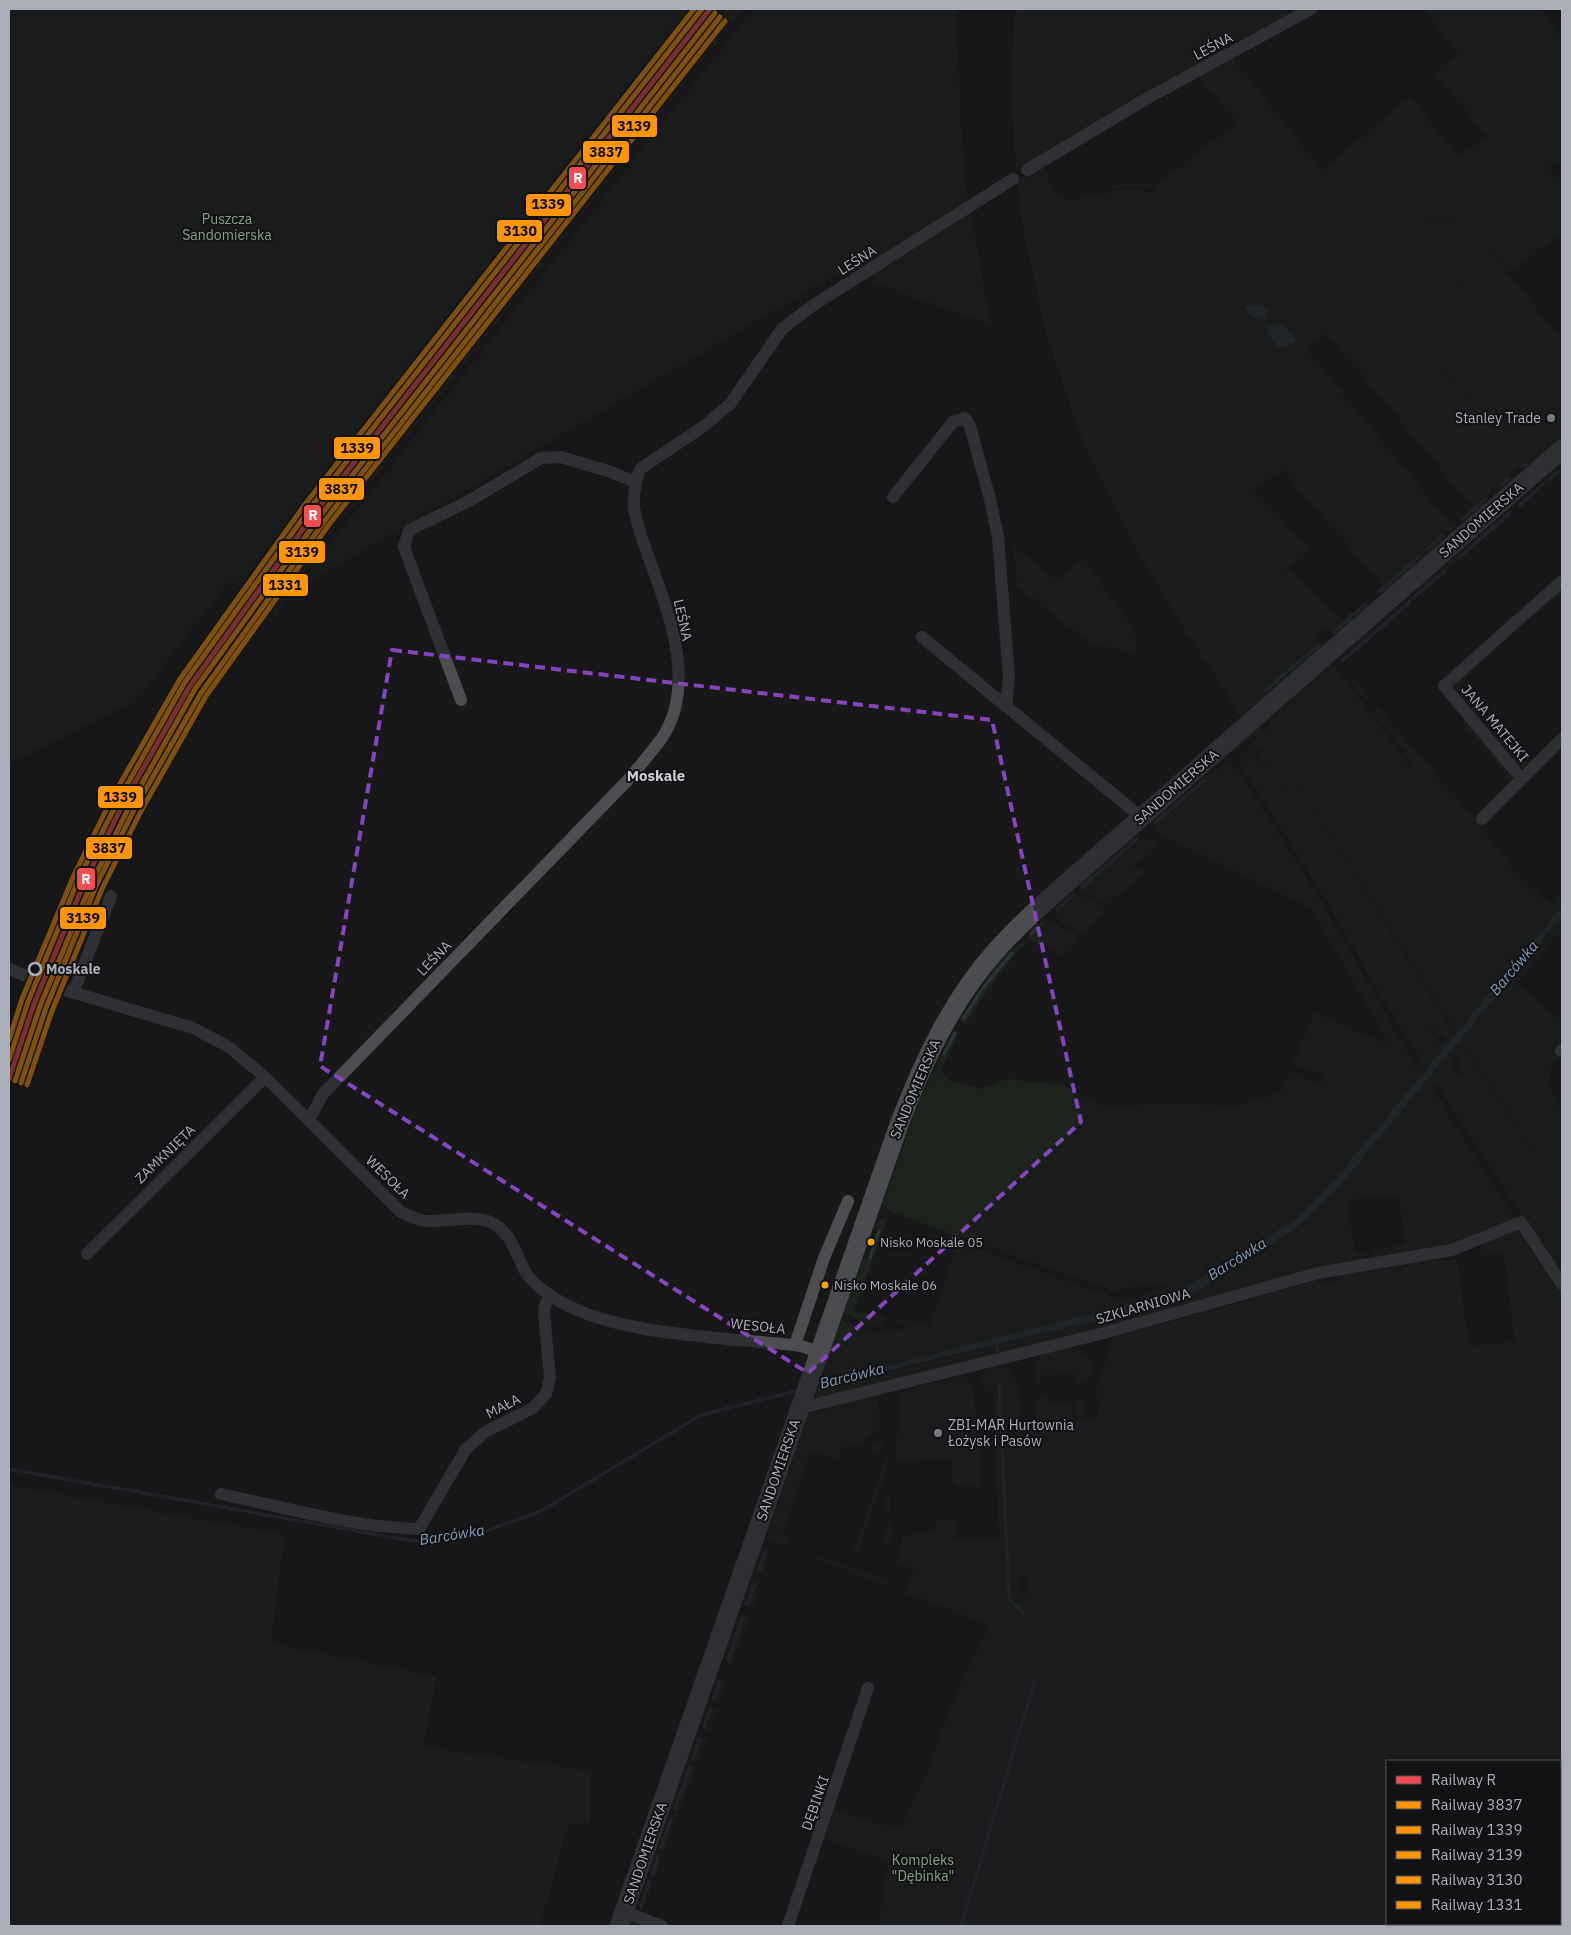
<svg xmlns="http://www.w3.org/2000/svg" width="1571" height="1935" font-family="'IBM Plex Sans',sans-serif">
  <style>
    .built { fill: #222225 }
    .green { fill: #1c231d; fill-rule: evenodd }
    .water { fill: #2b343b }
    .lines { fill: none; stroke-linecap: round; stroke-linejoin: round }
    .stream { stroke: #2b343b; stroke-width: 3 }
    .street { stroke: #4c4e52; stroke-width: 12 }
    .secondary { stroke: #4b4c50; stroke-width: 19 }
    .rail-1-casing { stroke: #121215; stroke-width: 9 }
    .rail-2-casing { stroke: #121215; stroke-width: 9 }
    .rail-3-casing { stroke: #121215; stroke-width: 9 }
    .rail-4-casing { stroke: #121215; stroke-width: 9 }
    .rail-5-casing { stroke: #121215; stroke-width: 9 }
    .rail-6-casing { stroke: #121215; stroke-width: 9 }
    .rail-1 { stroke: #f54d4d; stroke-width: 5 }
    .rail-2 { stroke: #ff9500; stroke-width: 5 }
    .rail-3 { stroke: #ff9500; stroke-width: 5 }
    .rail-4 { stroke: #ff9500; stroke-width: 5 }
    .rail-5 { stroke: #ff9500; stroke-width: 5 }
    .rail-6 { stroke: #ff9500; stroke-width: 5 }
    .marked { fill: none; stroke: #8446be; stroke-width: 4; stroke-dasharray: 10 6; stroke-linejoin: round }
    .poi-dot { fill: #777a81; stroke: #121215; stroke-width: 2 }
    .stop-dot { fill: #121215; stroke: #aaafb9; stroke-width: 2.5 }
    .bus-dot { fill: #f7a600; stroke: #121215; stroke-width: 2 }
    .labels { text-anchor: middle; stroke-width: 4; stroke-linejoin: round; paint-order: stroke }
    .bus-label { font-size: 13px; fill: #aaafb9; stroke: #121215; text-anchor: start }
    .street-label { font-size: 14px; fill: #aaafb9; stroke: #121215 }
    .park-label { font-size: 14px; fill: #81a482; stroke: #121215 }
    .poi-label { font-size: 14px; fill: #aaafb9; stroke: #121215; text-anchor: end }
    .stop-label { font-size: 14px; font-weight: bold; fill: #aaafb9; stroke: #121215; text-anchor: start }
    .neighbourhood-label { font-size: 15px; font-weight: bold; fill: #cbced5; stroke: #121215 }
    .water-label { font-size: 15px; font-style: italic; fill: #819db4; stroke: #121215 }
    .line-badge { stroke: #121215; stroke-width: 2 }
    .badge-label { font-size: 14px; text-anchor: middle; font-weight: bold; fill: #fff }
    .pale-badge-label { font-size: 14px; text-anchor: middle; font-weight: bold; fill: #111 }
  </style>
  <rect width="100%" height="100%" fill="#181819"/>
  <path class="built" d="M695,9H717L252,597L239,586Z
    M1015,9H1024L1021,84L1023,165L1016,169L1011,82Z
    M1024,178L1032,226L1057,335L1092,435L1112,481L1190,620L1562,1202V1219L1235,706L1182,626L1128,534L1082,438L1047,337L1023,227L1017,182Z
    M1410,221L1469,226L1562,340V428L1546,442L1425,293L1468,290Z
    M1440,369L1521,463L1473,507L1391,409Z
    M1288,570L1335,614L1297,650L1242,607Z
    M1525,1249L1562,1308V1902L1560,1911V1761H1387V1924H1556L1555,1926H941L1007,1709L1022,1649L1029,1594L1016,1426L1072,1425L1073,1422L1096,1420L1120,1336L1304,1284L1317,1281L1323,1284L1334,1283L1337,1276L1457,1259L1469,1346L1515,1342L1504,1252Z
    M909,1327L913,1344L884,1351L880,1334Z
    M965,1375L971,1383L973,1392L977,1429H975L978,1481L956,1482L953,1457L897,1459L896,1438L902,1418L899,1392Z
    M9,1485L285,1535L270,1644L436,1677L423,1747L591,1771L590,1822L568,1825L540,1926H9Z"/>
  <path class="green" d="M9,9H695L239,586L230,580L137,700L9,763Z
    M717,9H743L326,540L275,615L252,597Z
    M753,9H956L962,141L966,187L991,325L842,271L305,584L331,543Z
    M1024,9H1306L1025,165H1023C1019,113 1022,61 1024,9Z
    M1424,9H1539L1562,38V159L1549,167L1562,182V233L1509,273L1469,226L1452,223L1410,221L1468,291L1425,293L1546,441L1562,428V437L1525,470L1517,467L1521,463L1441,369L1391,409L1326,334L1306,348L1451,525L1443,532L1446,539L1384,593L1375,592L1382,585L1282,470L1253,489L1311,550L1242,607L1297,650L1315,634L1321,646L1320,650L1268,695L1250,714C1212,654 1171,593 1137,530C1081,429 1036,293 1024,178L1039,166L1045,170L1054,192L1069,200L1125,189L1154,193L1155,187L1128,186L1070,191L1131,183L1156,185L1237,123L1197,74L1049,162L1060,187L1046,162L1179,84L1231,56L1322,170L1410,97L1459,157L1486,136L1434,73L1458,54Z
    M1558,469L1562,470L1520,507L1517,503Z
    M1510,474L1512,480L1501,490L1494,487Z
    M1487,494L1489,501L1465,523L1458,519Z
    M1509,510L1514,512L1340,664L1370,699L1364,698L1340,664L1339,659Z
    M1013,545L1058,582L1083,558L1131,625L1140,652L1093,645L1018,587Z
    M1560,591L1562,593L1532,619L1530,616Z
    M1370,597V605L1337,634L1322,626L1335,614L1342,620Z
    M1479,662L1481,665L1461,682L1460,690L1472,705L1468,706L1455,687L1456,683Z
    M1331,665L1337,669L1402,755L1409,768L1412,767L1406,752L1373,713L1376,705L1473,817L1510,780L1460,721L1466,717L1500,756L1504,768L1515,780L1490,821L1483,829L1514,869L1552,906L1562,893V907L1335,1179L1295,1220L1192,1284L1128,1304L846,1377L822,1378L830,1350L842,1321L868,1332L880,1334L884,1351L913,1344L905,1321L895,1322L893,1317L930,1326L957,1242L1121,1300L1158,1291L1169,1285L1155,1283L1113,1291L890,1212L882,1206L917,1106L953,1032L960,1031L940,1070L948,1080L980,1089L1006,1079L1061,1084L1098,1104L1117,1109L1146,1103H1188L1232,1107L1280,1093L1289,1071L1321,1085L1325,1077L1293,1063L1314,1012L1391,1046L1310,907L1160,835L1154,828V821L1206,776L1232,761L1314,890L1416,1067L1423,1063L1375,986L1330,906L1239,762L1240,757L1263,734L1279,711ZM1269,743L1453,1028L1454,1031L1439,1044L1430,1030L1432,1029L1438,1038L1444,1034L1263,751L1256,755L1262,766L1253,754Z
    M1265,723L1262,729L1235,751L1234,747L1241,739Z
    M1562,730V736L1525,770L1495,737L1497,735L1520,761L1529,762Z
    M1134,837L1145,838L1160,844L1134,867L1144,872L1109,904L1083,891L1080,885Z
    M1070,893L1083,896L1106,908L1084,933L1061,921L1054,913L1055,907Z
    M1562,916V940L1556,935L1517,984L1562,1022V1045L1550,1073L1551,1089L1562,1114V1202L1465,1047L1450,1061L1461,1078L1464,1076L1458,1065L1462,1062L1562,1219V1277L1435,1082L1431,1086L1433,1090L1516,1220L1456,1244L1377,1258L1372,1255L1373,1250L1406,1245L1398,1194L1348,1200L1355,1253L1366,1252L1363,1260L815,1400L817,1393L841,1384L1124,1314L1196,1291L1233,1269L1305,1220L1337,1189Z
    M1043,919L1081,936L1065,956L1028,938L1029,932Z
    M1023,943V945L995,980L964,1025L962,1016C972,1001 1006,944 1023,943Z
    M881,1218L887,1219L854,1312L885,1316L883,1324L871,1326L844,1313L864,1257L868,1258L878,1227L875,1225Z
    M1515,1230L1525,1233L1562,1291V1308L1525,1249L1474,1256L1483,1249L1485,1242Z
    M1439,1256L1444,1261L1391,1267Z
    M1162,1321L1166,1322L1120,1336L1100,1403L1096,1400V1391L1115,1333Z
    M1070,1347C1084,1352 1097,1359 1090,1377L1076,1383V1374L1040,1375V1384C1030,1373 1035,1364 1043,1352Z
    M997,1365C1024,1368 1018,1406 1020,1426H1016L1028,1576L1018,1577L1019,1594H1029L1022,1649L1007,1709L941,1926H878L889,1861L825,1839L824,1842L821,1840L834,1809L901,1831L911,1803L926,1775L947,1715L974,1656L991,1626L906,1593L914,1570L897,1564L903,1535L936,1533V1520L955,1519L956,1540L999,1538L994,1393L983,1389L981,1383L985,1371Z
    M965,1375L970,1383L973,1400L971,1392L936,1394L925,1386L933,1384L935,1389L938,1390L942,1387V1382Z
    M914,1389L912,1395L904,1397L907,1436L901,1437L902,1458L897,1459L896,1438L902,1418L899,1392Z
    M1049,1393L1050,1402H1072L1073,1419L1036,1420V1407L1039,1399Z
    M871,1396L877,1398L881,1430L870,1434L861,1446L849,1442L836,1459L811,1451L782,1535L790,1538L787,1546L887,1580L885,1585L766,1539L809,1414Z
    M1083,1401L1085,1407L1081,1416L1076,1418L1075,1402Z
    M978,1428L981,1483L978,1486L957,1487L953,1484L951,1457H953L956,1482L978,1481L975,1429Z
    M875,1442H882V1453L870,1449Z
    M886,1445L888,1466L881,1487L876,1485L885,1460Z
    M875,1489L879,1490L866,1528L862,1526Z
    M889,1491L891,1516L884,1514L887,1506L884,1505Z
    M891,1517V1543L883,1540Z
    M861,1530L865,1531L857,1553L851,1558Z
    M763,1548L771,1550L763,1574L755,1571Z
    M752,1579H762L752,1609L743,1605Z
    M739,1615L749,1618L732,1666L724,1660Z
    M717,1680L726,1682L719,1703L710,1699Z
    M708,1707L717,1709L709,1732L700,1729Z
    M697,1737L707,1738L698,1762L689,1759Z
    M687,1764L696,1767L679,1812L671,1809Z
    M669,1818L676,1820L664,1851L658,1848Z
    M655,1854L662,1856L655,1876L649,1873Z
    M646,1880L654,1881L642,1911L638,1905Z"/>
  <path class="water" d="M1247,305L1263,306L1268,311L1266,321L1251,316L1245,307Z
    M1276,324H1282L1296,340L1287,347L1277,346L1267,333L1269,326Z
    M1562,907V916L1337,1189L1305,1220L1284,1236L1196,1291L1124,1314L914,1364L841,1384L817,1393L822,1378L846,1377L1128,1304L1192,1284L1295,1220L1335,1179Z
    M1562,1827V1866H1561L1560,1828Z"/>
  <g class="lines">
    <path class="stream" d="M1522,466L1525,464
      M1549,480L1559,471
      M1501,485L1508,479
      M1520,505L1543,484
      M1463,519L1485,499
      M1450,529L1452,528
      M1427,550L1443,535
      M1460,557L1510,513
      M1379,592L1419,557
      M1413,598L1444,572
      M1334,632L1366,604
      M1343,660L1410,602
      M1266,690L1319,645
      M1155,823L1205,780
      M1083,886L1137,839
      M1057,909L1072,896
      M1031,934L1041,924
      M963,1019L983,988L1012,953
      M944,1054L955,1033
      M870,1258L879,1231
      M996,1342L998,1351
      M999,1384L1009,1592L1010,1601L1024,1614
      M9,1469L413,1541L478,1534L541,1511L701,1415L800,1390
      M759,1571L766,1551
      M747,1605L755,1585
      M728,1661L743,1617
      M714,1699L720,1682
      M704,1727L710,1709
      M693,1759L700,1739
      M675,1809L690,1767
      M661,1848L671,1820
      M653,1874L658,1857
      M641,1906L650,1881
      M634,1926H635
      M961,1926L1034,1683"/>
    <path class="street" d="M1027,170L1146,99L1311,9
      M893,497L953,422L965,418L970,426L990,499L998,537L1009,677L1006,706
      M922,637L1141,817
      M461,700L408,558L404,547L409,530L469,501L541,458L561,457L611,472L635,482
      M1522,779L1444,686L1562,581
      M1482,819L1562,739
      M9,969L51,986L193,1028L229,1047L265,1077L401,1212C409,1215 417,1220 426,1221C444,1222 474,1215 490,1222C512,1232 515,1253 526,1273C532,1282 542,1290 551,1296C611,1337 729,1337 801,1346L819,1352
      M73,993L111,896
      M1561,1051L1562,1050
      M309,1120L323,1094L626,782C638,768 651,753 662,738C699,682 666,606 646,550C635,517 628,503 640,469L704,426L730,404L782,329L812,306L1013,179
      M87,1254L265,1077
      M795,1345L824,1258L848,1201
      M801,1405L809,1406L1100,1334L1318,1273L1452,1250L1521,1222L1562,1284
      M221,1494C287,1508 352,1527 419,1529L466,1449L485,1432L533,1408L546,1394L550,1378L544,1313L545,1305L550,1296
      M624,1912L662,1926
      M788,1926L868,1688"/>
    <path class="secondary" d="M619,1926L900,1122C923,1062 951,1002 994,953C1015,929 1039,907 1063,886L1562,449"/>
    <g class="rail-1-casing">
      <path id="rail-1" d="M9,1079L34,1004L85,881L124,802L190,686L316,511L710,9"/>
    </g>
    <g class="rail-2-casing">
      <path id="rail-2" d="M15,1081L40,1006L91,884L130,805L195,689L321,515L715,13"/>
    </g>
    <g class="rail-3-casing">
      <path id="rail-3" d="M9,1060L28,1002L79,878L119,799L185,682L311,507L702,9"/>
    </g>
    <g class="rail-4-casing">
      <path id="rail-4" d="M21,1083L46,1008L96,886L135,808L201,693L326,519L720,17"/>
    </g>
    <g class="rail-5-casing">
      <path id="rail-5" d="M9,1040L22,999L74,875L113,796L180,679L306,503L694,9"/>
    </g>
    <g class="rail-6-casing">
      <path id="rail-6" d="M27,1085L52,1011L102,889L141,811L206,696L331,522L725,21"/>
    </g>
    <use href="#rail-1" class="rail-1"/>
    <use href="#rail-2" class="rail-2"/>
    <use href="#rail-3" class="rail-3"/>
    <use href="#rail-4" class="rail-4"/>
    <use href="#rail-5" class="rail-5"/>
    <use href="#rail-6" class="rail-6"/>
  </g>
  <path d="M0 0H1571V1935H0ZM392,650L992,720L1081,1122L808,1373L320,1066Z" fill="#181819" fill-opacity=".55" fill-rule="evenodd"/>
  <path class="marked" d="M392,650L992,720L1081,1122L808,1373L320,1066Z"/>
  <g class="poi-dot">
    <circle cx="1551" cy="418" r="5"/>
    <circle cx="938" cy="1433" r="5"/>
  </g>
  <circle class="stop-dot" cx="35" cy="969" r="6"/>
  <g class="bus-dot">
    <circle cx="871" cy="1242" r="4.5"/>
    <circle cx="825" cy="1285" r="4.5"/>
  </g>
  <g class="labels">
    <g class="bus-label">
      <text x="880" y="1247">Nisko Moskale 05</text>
      <text x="834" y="1290">Nisko Moskale 06</text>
    </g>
    <g class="street-label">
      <text transform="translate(1213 46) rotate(-28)" y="5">LEŚNA</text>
      <text transform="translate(857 260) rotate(-32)" y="5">LEŚNA</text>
      <text transform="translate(1481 520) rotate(-41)" y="5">SANDOMIERSKA</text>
      <text transform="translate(683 620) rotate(77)" y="5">LEŚNA</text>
      <text transform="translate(1495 723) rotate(50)" y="5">JANA MATEJKI</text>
      <text transform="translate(1176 787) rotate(-41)" y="5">SANDOMIERSKA</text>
      <text transform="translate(434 958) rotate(-46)" y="5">LEŚNA</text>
      <text transform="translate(915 1089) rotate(-67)" y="5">SANDOMIERSKA</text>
      <text transform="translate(165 1154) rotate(-44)" y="5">ZAMKNIĘTA</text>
      <text transform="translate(388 1177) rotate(44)" y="5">WESOŁA</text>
      <text transform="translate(1143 1306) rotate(-16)" y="5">SZKLARNIOWA</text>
      <text transform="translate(758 1326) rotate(6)" y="5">WESOŁA</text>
      <text transform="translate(503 1406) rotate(-27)" y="5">MAŁA</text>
      <text transform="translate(778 1470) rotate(-71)" y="5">SANDOMIERSKA</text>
      <text transform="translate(815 1803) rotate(-71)" y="5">DĘBINKI</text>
      <text transform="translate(645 1853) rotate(-71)" y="5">SANDOMIERSKA</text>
    </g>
    <g class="park-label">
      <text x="227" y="224">Puszcza<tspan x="227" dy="16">Sandomierska</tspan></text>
      <text x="923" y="1865">Kompleks<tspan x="923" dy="16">"Dębinka"</tspan></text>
    </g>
    <g class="poi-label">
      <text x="1541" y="423">Stanley Trade</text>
      <text x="948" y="1430" text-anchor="start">ZBI-MAR Hurtownia<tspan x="948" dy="16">Łożysk i Pasów</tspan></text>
    </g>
    <g class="stop-label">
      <text x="46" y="974">Moskale</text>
    </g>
    <g class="neighbourhood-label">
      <text x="656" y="781">Moskale</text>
    </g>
    <g class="water-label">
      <text transform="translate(1514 968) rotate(-50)" y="5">Barcówka</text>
      <text transform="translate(1237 1259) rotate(-32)" y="5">Barcówka</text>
      <text transform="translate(852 1376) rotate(-14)" y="5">Barcówka</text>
      <text transform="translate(452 1535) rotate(-9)" y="5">Barcówka</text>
    </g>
  </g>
  <g class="line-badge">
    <rect x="611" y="114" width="47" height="24" rx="5" fill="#ff9500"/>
    <rect x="582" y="140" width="48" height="24" rx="5" fill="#ff9500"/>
    <rect x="568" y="166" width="19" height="24" rx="5" fill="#f54d4d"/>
    <rect x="525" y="193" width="47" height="24" rx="5" fill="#ff9500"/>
    <rect x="496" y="219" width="47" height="24" rx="5" fill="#ff9500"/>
    <rect x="333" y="436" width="48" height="24" rx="5" fill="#ff9500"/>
    <rect x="318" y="477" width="47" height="24" rx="5" fill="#ff9500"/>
    <rect x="303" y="504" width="19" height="24" rx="5" fill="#f54d4d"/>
    <rect x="278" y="540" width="48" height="24" rx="5" fill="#ff9500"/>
    <rect x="262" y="573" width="47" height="24" rx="5" fill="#ff9500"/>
    <rect x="97" y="785" width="47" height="24" rx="5" fill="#ff9500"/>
    <rect x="85" y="836" width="48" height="24" rx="5" fill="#ff9500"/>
    <rect x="76" y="867" width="20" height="24" rx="5" fill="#f54d4d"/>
    <rect x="59" y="906" width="48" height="24" rx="5" fill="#ff9500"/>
  </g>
  <g class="badge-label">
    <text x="578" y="183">R</text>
    <text x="313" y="520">R</text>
    <text x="86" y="884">R</text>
  </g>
  <g class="pale-badge-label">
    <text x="634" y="131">3139</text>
    <text x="606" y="157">3837</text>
    <text x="548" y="209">1339</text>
    <text x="520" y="236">3130</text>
    <text x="357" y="453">1339</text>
    <text x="341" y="494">3837</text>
    <text x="302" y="557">3139</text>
    <text x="285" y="590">1331</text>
    <text x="120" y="802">1339</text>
    <text x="109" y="853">3837</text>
    <text x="83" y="923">3139</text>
  </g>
  <rect width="1571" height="1935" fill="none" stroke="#aaafb9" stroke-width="20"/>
  <rect x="1386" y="1760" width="175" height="165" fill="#121215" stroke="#4f5157"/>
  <rect x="1396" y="1776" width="25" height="8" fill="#f54d4d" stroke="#4f5157"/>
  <text x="1431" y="1785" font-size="15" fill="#aaafb9">Railway R</text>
  <rect x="1396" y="1801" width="25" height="8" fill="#ff9500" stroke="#4f5157"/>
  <text x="1431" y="1810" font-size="15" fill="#aaafb9">Railway 3837</text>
  <rect x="1396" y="1826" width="25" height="8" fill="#ff9500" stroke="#4f5157"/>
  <text x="1431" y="1835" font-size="15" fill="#aaafb9">Railway 1339</text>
  <rect x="1396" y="1851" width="25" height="8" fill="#ff9500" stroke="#4f5157"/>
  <text x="1431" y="1860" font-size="15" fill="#aaafb9">Railway 3139</text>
  <rect x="1396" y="1876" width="25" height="8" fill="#ff9500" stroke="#4f5157"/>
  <text x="1431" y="1885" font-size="15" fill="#aaafb9">Railway 3130</text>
  <rect x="1396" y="1901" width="25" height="8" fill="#ff9500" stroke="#4f5157"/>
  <text x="1431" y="1910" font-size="15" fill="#aaafb9">Railway 1331</text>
</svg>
